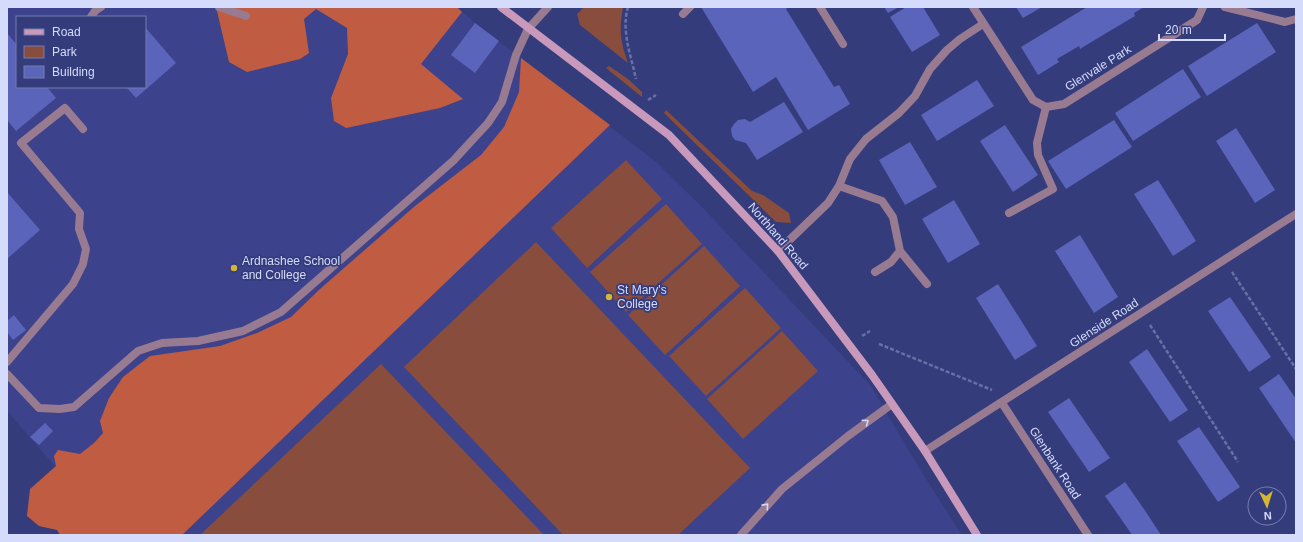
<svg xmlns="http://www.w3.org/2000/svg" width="1303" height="542" font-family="Helvetica,sans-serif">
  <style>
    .built { fill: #3c428b; fill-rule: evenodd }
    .green { fill: #894d3d }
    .forest { fill: #c05c42 }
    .building { fill: #5a64ba }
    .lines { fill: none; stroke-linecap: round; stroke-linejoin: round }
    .path { stroke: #6970a5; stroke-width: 2.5; stroke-dasharray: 4 2; stroke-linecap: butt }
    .service { stroke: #997b91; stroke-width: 8 }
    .minor { stroke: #997b91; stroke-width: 8 }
    .tertiary { stroke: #997b91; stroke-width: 8 }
    .secondary { stroke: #c999bc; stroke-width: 8 }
    .oneway { stroke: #d2d7f6 }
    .poi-dot { fill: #d3b635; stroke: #353c7c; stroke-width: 1.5 }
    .labels { text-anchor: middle; stroke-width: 3.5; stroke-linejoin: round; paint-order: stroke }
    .street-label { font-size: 12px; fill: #d5dcfb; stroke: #353c7c }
    .poi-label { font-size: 12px; fill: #d5dcfb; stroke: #353c7c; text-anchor: start }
  </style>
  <rect width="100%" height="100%" fill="#353c7c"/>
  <path class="built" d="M7,7H457L475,23L655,161L703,208L871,386L921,471L962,535H115L7,411ZM17,17H145V87H17Z"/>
  <path class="green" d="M584,7H623C619,31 620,40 628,63L580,25L577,14Z
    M609,66L628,79L642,92V97L606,68Z
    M666,110L752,191L763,195L789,213L791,223L776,222L664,113Z
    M626,160L662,199L587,268L551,228Z
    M666,204L702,244L626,312L590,272Z
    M536,242L750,468L678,535H563L404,367Z
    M704,246L740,286L665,355L628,315Z
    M745,288L781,328L706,396L669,356Z
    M782,331L818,371L743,439L707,399Z
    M381,364L544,535H200Z"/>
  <path class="forest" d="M216,7H457L462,12L421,64L463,99L440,108L346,128L334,121L331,98L348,54L347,28L316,9L304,19L309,53L300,59L247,72L229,62Z
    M521,58L610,125L182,535H60L57,530L39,526L27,516L30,489L56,466L54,456L58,450L80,454L94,443L103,433L100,421L109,398L123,377L150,356L220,346L257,333L291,317L320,289L415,206L481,155L504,127L519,92Z"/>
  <path class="building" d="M701,7H789L786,9L834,87L839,85L850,104L808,130L776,77L753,92Z
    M884,7H899L888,13Z
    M906,7H923L940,35L912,52L890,17Z
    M1016,7H1042L1023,18Z
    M1087,7H1144L1134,13L1135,16L1108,32L1080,49L1079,46L1057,59L1059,62L1038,75L1021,47Z
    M475,23L499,41L475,73L451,55Z
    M1257,23L1276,52L1207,96L1188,66Z
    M145,27L176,63L136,98L126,87H145Z
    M7,33L17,45V87H47L56,98L16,131L7,120Z
    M1183,69L1201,97L1133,141L1115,113Z
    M977,80L994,106L937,141L921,115Z
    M784,102L803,132L757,160L746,143L735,140L732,136L731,129L734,124L738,120L745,119L750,122Z
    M1114,120L1132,147L1066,189L1048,161Z
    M1005,125L1038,175L1013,192L980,141Z
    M1236,128L1275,190L1255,203L1216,141Z
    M910,142L937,187L905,205L879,160Z
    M1158,180L1196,241L1173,256L1134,194Z
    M7,192L40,230L7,259Z
    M954,200L980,244L948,263L922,219Z
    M1080,235L1118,297L1094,313L1055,251Z
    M998,284L1037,346L1015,360L976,298Z
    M1230,297L1271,357L1249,372L1208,311Z
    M14,315L26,330L13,340L7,332V321Z
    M1147,349L1188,410L1170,422L1129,362Z
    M1279,374L1296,399V443L1259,388Z
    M1069,398L1110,458L1089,472L1048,412Z
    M45,423L53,431L39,445L30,437Z
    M1199,427L1240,487L1218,502L1177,441Z
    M1125,482L1146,512L1161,535H1132L1126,526L1105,496Z"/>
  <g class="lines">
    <path class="path" d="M628,7C621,30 631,56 636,79
      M648,100L656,95
      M1232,272L1296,369
      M1150,325L1238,462
      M862,336L870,331
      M879,344L992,390"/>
    <path class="service" d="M219,7L246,16
      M820,7L843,44
      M1225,7L1285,22L1296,19
      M683,14L690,7
      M91,17L95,11L101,7
      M1009,213L1053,189L1038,155L1037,143L1046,107
      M7,362L73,284L83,264L86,249L79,229L80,213L21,143L65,108L83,129
      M7,374L39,408L60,409L74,407L138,351L162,343L198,341L243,331L281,312L453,161L488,123L502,102L516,55L528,29
      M741,535L782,489L848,436L892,404"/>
    <path class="minor" d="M973,7L1033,100L1046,107L1064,104L1197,20L1203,7
      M839,186L882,201L893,217L900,251L891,262L875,272
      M778,251L828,203L839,186L850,159L866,139L899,113L915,96L930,69L947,50L960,39L983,24
      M900,251L927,284
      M1002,403L1088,535
      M925,451L1296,214"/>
    <path class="tertiary" d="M528,29L548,7"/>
    <path class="secondary" d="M501,7L669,135L778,251L872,375L925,451L977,535"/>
  </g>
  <defs><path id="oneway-chevron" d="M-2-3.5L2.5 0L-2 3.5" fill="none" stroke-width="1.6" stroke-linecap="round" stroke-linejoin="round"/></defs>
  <g class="oneway">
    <use href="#oneway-chevron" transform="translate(866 422) rotate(-37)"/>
    <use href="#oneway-chevron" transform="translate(766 506) rotate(-48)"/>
  </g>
  <g class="poi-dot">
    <circle cx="234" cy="268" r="4"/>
    <circle cx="609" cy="297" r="4"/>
  </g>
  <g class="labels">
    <g class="street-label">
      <text transform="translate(1098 68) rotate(-32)" y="4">Glenvale Park</text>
      <text transform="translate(778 236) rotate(49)" y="4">Northland Road</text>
      <text transform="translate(1104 323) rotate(-33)" y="4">Glenside Road</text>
      <text transform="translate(1055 463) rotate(57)" y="4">Glenbank Road</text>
    </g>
    <g class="poi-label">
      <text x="242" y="265">Ardnashee School<tspan x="242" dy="14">and College</tspan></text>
      <text x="617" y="294">St Mary's<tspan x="617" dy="14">College</tspan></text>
    </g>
  </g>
  <rect width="1303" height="542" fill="none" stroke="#d5dcfb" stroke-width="16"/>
  <rect x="16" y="16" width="130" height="72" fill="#353c7c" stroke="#757caf"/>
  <rect x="24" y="29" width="20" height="6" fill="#c999bc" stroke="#757caf"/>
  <text x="52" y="36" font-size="12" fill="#d5dcfb">Road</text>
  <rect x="24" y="46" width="20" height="12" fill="#894d3d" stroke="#757caf"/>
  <text x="52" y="56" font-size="12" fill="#d5dcfb">Park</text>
  <rect x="24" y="66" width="20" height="12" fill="#5a64ba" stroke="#757caf"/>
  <text x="52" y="76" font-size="12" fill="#d5dcfb">Building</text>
  <g transform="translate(1267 506) rotate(176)"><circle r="19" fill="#353c7c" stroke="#757caf"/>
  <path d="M0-3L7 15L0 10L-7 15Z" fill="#d3b635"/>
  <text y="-6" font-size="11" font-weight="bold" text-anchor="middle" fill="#d5dcfb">N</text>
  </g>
  <path d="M1159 34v6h66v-6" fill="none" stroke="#d5dcfb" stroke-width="2"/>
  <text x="1165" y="34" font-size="12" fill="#d5dcfb" stroke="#353c7c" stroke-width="3" paint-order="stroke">20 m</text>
</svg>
